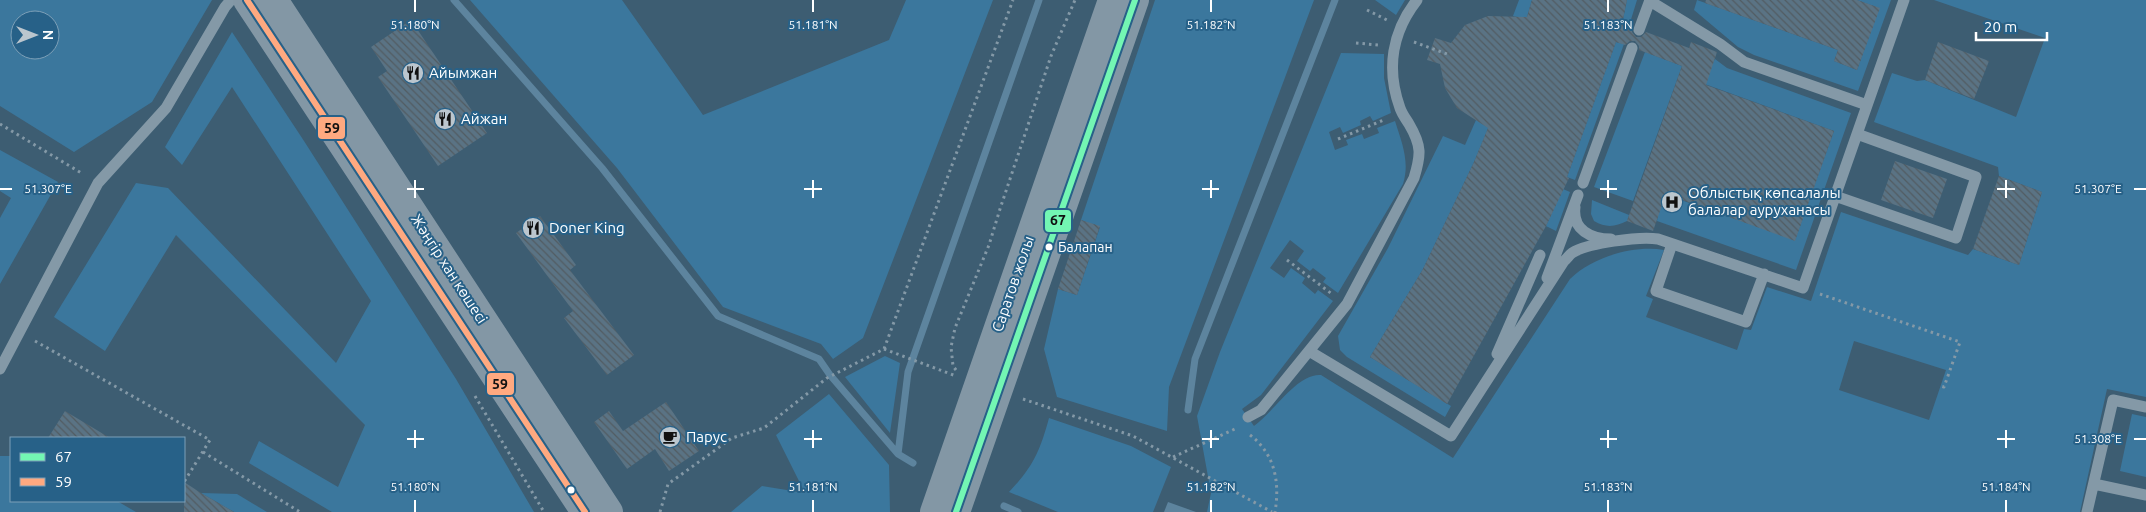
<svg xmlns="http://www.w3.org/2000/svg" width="2146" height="512" font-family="Ubuntu,sans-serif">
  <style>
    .grass { fill: #3b779d; fill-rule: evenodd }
    .water { fill: #5d849e }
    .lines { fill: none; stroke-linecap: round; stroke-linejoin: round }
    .stream { stroke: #5d849e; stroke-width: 7 }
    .building { fill: url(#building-back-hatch) }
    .path { stroke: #8499a7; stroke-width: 3; stroke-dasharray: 2.5 4; stroke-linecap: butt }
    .service { stroke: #8499a7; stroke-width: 11 }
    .primary { stroke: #8397a5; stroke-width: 28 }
    .bus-1-casing { stroke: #276188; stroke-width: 10 }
    .bus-2-casing { stroke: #276188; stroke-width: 10 }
    .bus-1 { stroke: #73f6b3; stroke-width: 6 }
    .bus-2 { stroke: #ffa980; stroke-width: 6 }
    .ticks { fill: none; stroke: #fff; stroke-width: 2 }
    .bus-dot { fill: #fff; stroke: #276188; stroke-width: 2 }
    .labels { text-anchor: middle; stroke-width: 4; stroke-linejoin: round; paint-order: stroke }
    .bus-label { font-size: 14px; fill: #fff; stroke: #276188; text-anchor: start }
    .poi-label { font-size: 15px; fill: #fff; stroke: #276188; text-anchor: start }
    .street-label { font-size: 15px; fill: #fff; stroke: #276188 }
    .ticks-label { font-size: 12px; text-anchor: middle; fill: #fff; stroke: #276188; stroke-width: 4; stroke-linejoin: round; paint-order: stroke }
    .line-badge { stroke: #276188; stroke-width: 2 }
    .pale-badge-label { font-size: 14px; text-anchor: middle; font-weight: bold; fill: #111 }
  </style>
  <defs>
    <pattern id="building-back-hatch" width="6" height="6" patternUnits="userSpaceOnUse" patternTransform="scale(1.25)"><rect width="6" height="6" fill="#5a7384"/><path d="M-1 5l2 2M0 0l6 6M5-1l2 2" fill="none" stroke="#525c62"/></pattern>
  </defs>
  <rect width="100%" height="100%" fill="#3d5d72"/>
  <path class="grass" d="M0,0H212L152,102L74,152L0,106ZM20,20H50V50H20Z
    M470,0H622L703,115L889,40L906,0H993L863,338L833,359L821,344L723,307L617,168Z
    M1155,0H1314L1169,387L1167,431L1057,397L1044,349L1058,289L1077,295L1100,227L1081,220Z
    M1375,0H1405L1396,15Z
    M1519,0H1532L1526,20L1513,16Z
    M1627,0H1637L1629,26L1622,24Z
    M1697,0L1838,50L1834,61L1857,70L1879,8L1857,0H1891L1858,91L1754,55L1738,47L1694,10Z
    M1934,0H2146V397L2107,389L2080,512H1207L1211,493L1197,416L1220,352L1341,53L1384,54V78L1391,113L1373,121L1370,116L1360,121L1361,125L1343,133L1340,127L1329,132L1335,150L1348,145L1346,140L1362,134L1364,139L1379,133L1377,128L1395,121C1402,143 1410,162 1403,184L1338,293L1323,282L1326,278L1313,268L1310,271L1297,261L1304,251L1290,240L1270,268L1284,278L1291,268L1305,278L1302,283L1315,294L1318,290L1333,301L1261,395L1242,409L1254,426C1274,412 1297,373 1321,375L1453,458L1570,279C1592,257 1634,245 1664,250L1646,296L1653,299L1646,317L1737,350L1744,329L1751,330L1767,287L1811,301L1841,212L1968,255L1973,249L2019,265L2042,192L1999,176L1998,167L1874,122L1892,73L1917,81L1925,80L2016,117L2045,38ZM1854,341L1946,370L1929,420L1839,390Z
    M232,32L304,141L456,379L534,512H332L249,463L259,441L338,487L365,425L176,235L105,351L54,317L136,183L168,188L336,363L371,301L232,87L182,165L165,147Z
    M1616,42L1624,44L1575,180L1567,177Z
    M1645,52L1682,66L1633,201L1594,187Z
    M1715,59L1727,68L1851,113L1796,270L1657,221L1661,193L1795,240L1834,131L1702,83Z
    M1476,120L1489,126L1474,162L1423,269L1370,357L1451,406L1445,417L1347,357L1340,350L1338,336L1388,248L1443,136L1465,145Z
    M0,150L58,182L0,284V218L11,198L0,191Z
    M1563,189L1570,192L1556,231L1546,226Z
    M1592,200L1629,215L1627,221C1615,227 1606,228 1594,221L1591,214Z
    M885,356L900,363L890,433L845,377Z
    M829,394L889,465L890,512H731L762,486L805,493L776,435Z
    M2132,414L2146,417V477L2120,471Z
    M1049,418L1131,446L1171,467L1153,512H1058L1009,492C1033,467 1040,451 1049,418Z
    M11,456V501H117L136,512H0V456Z
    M201,493L237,494L267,512H234Z"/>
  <path class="water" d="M1168,502L1196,512H1164Z"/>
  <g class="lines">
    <path class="stream" d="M454,0L602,168L718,316L819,359L830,375L898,454
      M1188,410L1195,359L1335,0
      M913,463L898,454L908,372L1039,0
      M1004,506L1018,512"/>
  </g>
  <path class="building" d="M1532,0H1627L1622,24L1632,27V32L1636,37H1641L1646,32L1689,48L1691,42L1717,52L1706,85L1834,131L1795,241L1666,194L1653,231L1627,221L1682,66L1639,50V46L1635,41H1630L1625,45L1616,42L1567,177L1569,178L1546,226L1447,404L1370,357L1423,269L1474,162L1488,128L1457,108L1445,88L1440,64L1427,60L1435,38L1451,43L1465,25L1488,16L1527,17Z
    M1706,0H1857L1880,8L1857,70L1834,61L1838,50L1705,3Z
    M411,20L487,133L438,166L378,77L387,71L371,47Z
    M1938,42L1989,61L1974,99L1925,80Z
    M1895,161L1947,179L1933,218L1881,200Z
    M1999,176L2042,192L2019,265L1973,249Z
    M540,216L576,265L570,270L634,355L607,375L564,318L573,311L516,233Z
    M1081,220L1100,226L1077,295L1058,289Z
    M666,402L699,451L669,471L655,449L627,469L594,422L609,411L623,431Z
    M65,411L110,438H48Z
    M184,482L201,493L234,512H184Z"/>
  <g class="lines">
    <path class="path" d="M1367,10L1387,20
      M1414,42L1447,54
      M1356,43L1378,45
      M0,124L83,174
      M1338,139L1386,119
      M1287,260L1332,294
      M1820,294L1960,342L1944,387L1940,386
      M35,341L210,440L184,482
      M884,349L956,376
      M956,370L953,366L951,347L955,328L989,245L1000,209L1051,56L1075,0
      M475,396L544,512
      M1023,399L1133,436L1272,512
      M1250,435C1275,454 1280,482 1275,512
      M203,452L300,512
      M1173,457L1235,429
      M660,512L668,484L732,438L764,428L827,378L884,349L1013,0"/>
    <path class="service" d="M1650,1L1720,44L1744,62L1867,105
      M1639,30L1650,0
      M1583,183L1632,48
      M1835,196L1956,238L1976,177L1857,134
      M1575,207C1572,230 1591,239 1611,239
      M1672,244L1656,291L1746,322L1764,274
      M1547,278L1578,195
      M1309,351L1451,436L1564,261C1567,259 1569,255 1572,253C1587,243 1640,236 1658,239L1803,288L1904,0
      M1497,354L1540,255
      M0,369L98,183L166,108L225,7L231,0
      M1248,417L1261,410L1347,304L1414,178C1421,155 1422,146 1409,124C1406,119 1402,114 1400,108C1386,69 1392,32 1417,0
      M2094,484L2146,495
      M2087,512L2113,400L2146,407"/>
    <path class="primary" d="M247,0L585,512
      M274,0L609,512
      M934,512L1112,0
      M956,512L1135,0"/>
    <g class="bus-1-casing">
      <path id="bus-1" d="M956,512L1135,0"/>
    </g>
    <g class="bus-2-casing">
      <path id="bus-2" d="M247,0L585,512"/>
    </g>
    <use href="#bus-1" class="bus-1"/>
    <use href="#bus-2" class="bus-2"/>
  </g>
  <path class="ticks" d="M415,0V12M813,0V12M1211,0V12M1608,0V12M415,180V198M813,180V198M1211,180V198M1608,180V198M2006,180V198M0,189H12M407,189H424M804,189H822M1202,189H1219M1600,189H1617M1997,189H2015M2134,189H2146M415,430V448M813,430V448M1211,430V448M1608,430V448M2006,430V448M407,439H424M804,439H822M1202,439H1219M1600,439H1617M1997,439H2015M2134,439H2146M415,500V512M813,500V512M1211,500V512M1608,500V512M2006,500V512"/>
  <defs>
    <g id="restaurant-disc" transform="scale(1.125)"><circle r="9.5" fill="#bbc6ce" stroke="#276188"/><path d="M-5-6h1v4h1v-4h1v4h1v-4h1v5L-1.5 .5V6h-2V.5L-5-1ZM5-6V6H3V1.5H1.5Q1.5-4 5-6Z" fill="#111"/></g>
    <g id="hospital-disc" transform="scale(1.125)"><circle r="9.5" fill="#bbc6ce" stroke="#276188"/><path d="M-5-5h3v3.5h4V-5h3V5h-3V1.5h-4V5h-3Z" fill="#111"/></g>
    <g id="cafe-disc" transform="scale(1.125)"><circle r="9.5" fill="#bbc6ce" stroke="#276188"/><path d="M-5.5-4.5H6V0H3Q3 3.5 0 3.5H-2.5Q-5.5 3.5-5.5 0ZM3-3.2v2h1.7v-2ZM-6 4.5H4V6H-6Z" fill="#111"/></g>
  </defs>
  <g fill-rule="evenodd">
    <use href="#restaurant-disc" x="413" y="73"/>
    <use href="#restaurant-disc" x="445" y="119"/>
    <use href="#hospital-disc" x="1672" y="202"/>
    <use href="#restaurant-disc" x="533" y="228"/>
    <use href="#cafe-disc" x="670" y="437"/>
  </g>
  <g class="bus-dot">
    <circle cx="1049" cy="247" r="4.5"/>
    <circle cx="571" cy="490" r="4.5"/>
  </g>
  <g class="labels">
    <g class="bus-label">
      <text x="1058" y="252">Балапан</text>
    </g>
    <g class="poi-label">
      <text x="429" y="78">Айымжан</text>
      <text x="461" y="124">Айжан</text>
      <text x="1688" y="198">Облыстық көпсалалы<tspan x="1688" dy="17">балалар ауруханасы</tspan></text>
      <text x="549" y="233">Doner King</text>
      <text x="686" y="442">Парус</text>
    </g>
    <g class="street-label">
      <text transform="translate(449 269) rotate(57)" y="5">Жәңгір хан көшесі</text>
      <text transform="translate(1013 284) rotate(-71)" y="5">Саратов жолы</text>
    </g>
  </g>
  <g class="ticks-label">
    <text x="415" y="29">51.180°N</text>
    <text x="813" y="29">51.181°N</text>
    <text x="1211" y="29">51.182°N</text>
    <text x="1608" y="29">51.183°N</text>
    <text x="2098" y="193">51.307°E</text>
    <text x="48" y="193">51.307°E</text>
    <text x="2098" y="443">51.308°E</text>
    <text x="415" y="491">51.180°N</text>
    <text x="813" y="491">51.181°N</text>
    <text x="1211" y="491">51.182°N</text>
    <text x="1608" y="491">51.183°N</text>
    <text x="2006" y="491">51.184°N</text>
  </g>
  <g class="line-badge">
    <rect x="317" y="116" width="29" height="24" rx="5" fill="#ffa980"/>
    <rect x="1044" y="209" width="28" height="24" rx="5" fill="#73f6b3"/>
    <rect x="486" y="372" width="29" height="24" rx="5" fill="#ffa980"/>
  </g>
  <g class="pale-badge-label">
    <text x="332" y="133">59</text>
    <text x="1058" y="225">67</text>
    <text x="500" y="389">59</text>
  </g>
  <rect x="10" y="437" width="175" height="65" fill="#276188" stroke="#7da0b8"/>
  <rect x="20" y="453" width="25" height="8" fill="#73f6b3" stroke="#7da0b8"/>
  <text x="55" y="462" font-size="15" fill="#ffffff">67</text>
  <rect x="20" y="478" width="25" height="8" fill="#ffa980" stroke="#7da0b8"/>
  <text x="55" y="487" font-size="15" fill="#ffffff">59</text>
  <g transform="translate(35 35) rotate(90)"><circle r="24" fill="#276188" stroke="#7da0b8"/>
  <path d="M0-4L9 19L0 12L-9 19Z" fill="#bbc6ce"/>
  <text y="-8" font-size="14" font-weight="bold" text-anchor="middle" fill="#ffffff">N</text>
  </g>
  <path d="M1976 32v8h71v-8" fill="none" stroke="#ffffff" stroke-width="2.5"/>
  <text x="1984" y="32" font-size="15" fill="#ffffff" stroke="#276188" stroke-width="4" paint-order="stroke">20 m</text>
</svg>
